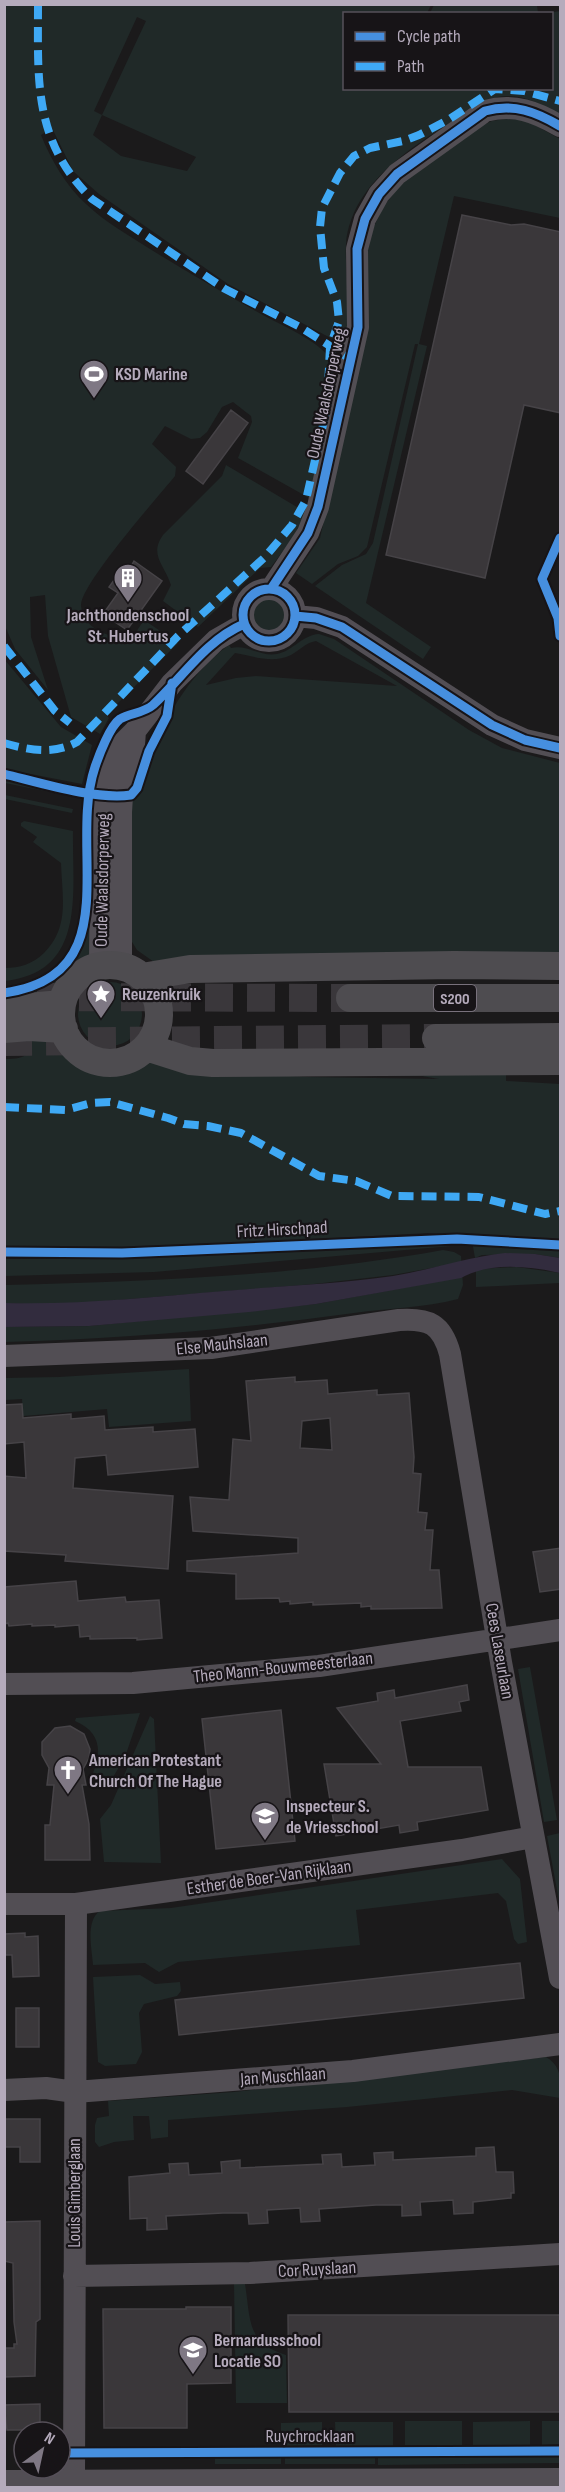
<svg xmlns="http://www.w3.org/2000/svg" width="565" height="2492" font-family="'Sofia Sans Condensed',sans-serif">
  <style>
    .green { fill: #202928; fill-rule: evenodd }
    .water { fill: #322c3e }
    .building { fill: #3a373a; stroke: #464347; stroke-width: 1.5; fill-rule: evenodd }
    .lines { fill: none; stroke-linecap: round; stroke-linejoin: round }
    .major-tunnel { stroke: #3a373b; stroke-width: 28; stroke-dasharray: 28 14; stroke-linecap: butt }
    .minor { stroke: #524e54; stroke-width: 22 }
    .major { stroke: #4e4c50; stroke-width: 28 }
    .quiet { stroke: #3fa9f5; stroke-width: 8; stroke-dasharray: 15 8; stroke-linecap: butt }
    .cycleway-casing { stroke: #171417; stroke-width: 13 }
    .cycleway { stroke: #468fdf; stroke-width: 9 }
    .labels { text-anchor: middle; stroke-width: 4.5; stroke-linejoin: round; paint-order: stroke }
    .shield { fill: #171417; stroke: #867e8a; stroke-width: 1.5 }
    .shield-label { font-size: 16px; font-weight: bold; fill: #b5abbc }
    .poi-label { font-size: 18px; font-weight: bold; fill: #b5abbc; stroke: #171417; text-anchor: start }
    .street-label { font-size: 18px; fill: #b5abbc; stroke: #171417 }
  </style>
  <rect width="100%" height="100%" fill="#1b1a1b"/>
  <path class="green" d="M4,5H431L427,13L344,14V88H552V14L547,13L560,11L558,5H560V114C534,101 514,89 484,101C432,136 352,174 346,244C345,266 348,287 349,308C350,320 346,333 344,345L228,284L99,194L73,171L52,128L41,135C51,160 66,186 86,204C105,222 128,235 150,249C187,272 224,293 261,314C290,330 320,340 339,369L311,499L238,458L252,422L251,416L233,402L222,407L207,432L200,438L191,439L165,426L152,444L176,467L175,476C158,497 79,586 81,606C84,631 110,636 130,641L144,620L178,643L106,715L109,718L100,734L71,717L48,636L45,595L30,597L31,637L48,690L15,649L5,626ZM137,17L146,21L102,115L94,111ZM102,115L196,157L187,171L121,156L93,135Z
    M434,5H537L538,13H430Z
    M511,118L531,123L560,139V218L454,196L419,344L427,346L366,603L431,647L423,659L315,586L342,565L366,554L373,543L418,344H415L367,547L358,556L338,564L312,584L296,573L320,538L367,335V250L371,233L382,209L398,187L477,128L492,121Z
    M226,465L307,513L289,543L271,567L260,568L198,627L163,601L171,585C164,564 149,555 163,535L222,476Z
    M251 615a17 17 0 1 1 34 0a17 17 0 1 1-34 0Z
    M319,634L334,639L469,730L502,748L560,763V957L154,962L137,950L129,937L127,801L139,796C145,782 147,766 153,751C168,711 194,670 229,645L231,648C247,644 260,657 277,654C293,651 302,635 319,634ZM316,641L397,686L256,676L236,678L206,685L235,653C254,656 272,664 291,655C300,650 305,643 316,641Z
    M4,659L61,727L92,745L82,784L5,769Z
    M4,779L75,793L74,797L5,783Z
    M5,795L73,809L72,813L5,799Z
    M24,821L73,831C72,893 87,972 5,981V968C19,968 33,964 44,953C70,927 62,897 61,863L33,842L37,837L21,826V823Z
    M89,927L91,955L87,961L58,990L29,994C61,981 80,960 89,927Z
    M78 1014a32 32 0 1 1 64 0a32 32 0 1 1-64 0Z
    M32,1032L62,1043L75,1057L89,1065L129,1067L153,1060L506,1075V1081L560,1084V1244L428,1233L154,1248H5V1059C27,1059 32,1055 32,1032ZM291,1076H422L439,1079L308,1077Z
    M472,1241L560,1247V1258L535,1254L482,1255L475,1258Z
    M375,1244L451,1246L154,1272L5,1276V1259C129,1259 251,1252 375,1244Z
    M443,1250L454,1252L461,1256L463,1285L458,1299C424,1308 389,1308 354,1313C238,1329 122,1339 5,1342L4,1327L89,1326L316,1304L461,1277L459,1263L393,1275L314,1284L57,1305L5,1303V1285C151,1281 299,1276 443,1250Z
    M517,1267L560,1273V1283L476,1287V1269Z
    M189,1369L191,1421L109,1427L107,1409L23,1416L22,1399L5,1400V1378L59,1377Z
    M530,1667L557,1820L544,1822L518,1669Z
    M140,1713L125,1757L109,1784L104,1778L93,1773C103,1750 99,1731 75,1721L76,1718Z
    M150,1716L154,1719L161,1863L104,1862L100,1819L111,1805Z
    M560,1833V1906L547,1836Z
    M502,1859L520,1879L527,1942L518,1944L514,1939L506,1901L498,1893L356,1910L360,1945L178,1962L159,1972L145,1963L93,1965C92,1949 85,1921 100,1911L171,1908Z
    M140,1975L155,1984L180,1982L181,1991L177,1996L144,2004L139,2013L142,2052L136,2064L105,2066L98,2062L93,1977Z
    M546,2057C563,2067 560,2081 560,2098L512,2090L347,2107L168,2120V2137L151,2139L149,2116H133L134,2140L114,2142L99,2147L95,2142V2125L97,2118L109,2116L108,2101L234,2092Z
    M234,2284H245C251,2321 246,2342 286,2355L287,2403H236Z
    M405,2421H462V2445H405Z
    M530,2421V2445H473V2422Z
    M542,2421H560V2444L542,2445Z
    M322,2422V2445L281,2446V2423Z
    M335,2422H393V2446H336Z
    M281,2456V2464H215V2457Z
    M285,2456H375V2464H285Z
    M560,2456V2463L378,2465V2457Z"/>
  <path class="water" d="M505,1253L535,1254L560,1258V1273C528,1266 490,1262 461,1278L316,1304L249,1312L89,1326L5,1327V1303C78,1305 151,1297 224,1291C280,1286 337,1284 393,1276C430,1270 467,1257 505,1253Z"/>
  <path class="building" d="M462,215L511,225L524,224L561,232V413L524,405L485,578L386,555Z
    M231,410L248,423L203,484L186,471Z
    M134,561L162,581L127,630L103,614L118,593L109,587L125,565L130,568Z
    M295,1377V1382L327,1380L328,1394L377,1390V1395L409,1393L414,1457L413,1473L421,1474L418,1512L427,1513L425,1530H433L430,1570H439L442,1608L371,1609V1606L361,1607V1603L313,1605V1602L290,1604V1601L280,1602L279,1598L236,1599V1574L187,1571V1561L298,1553V1538L193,1531L190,1497L229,1500L233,1439L251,1441L246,1381ZM330,1418L332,1450L300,1448L302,1421Z
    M22,1404L23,1418L71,1414V1419L104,1416L105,1430L153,1427V1432L195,1429L198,1467L108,1475L106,1455L75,1458L73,1488L173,1496L168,1569L65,1561L66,1555L4,1551V1476L26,1478L24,1442L4,1444V1405Z
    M561,1548V1589L540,1592L533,1552Z
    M76,1581L78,1601L125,1597L126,1602L159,1600L162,1638L137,1640V1638L90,1639V1636L80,1637L79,1625L55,1627V1625L32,1626V1624L9,1626L8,1623L4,1624V1587Z
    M467,1685L469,1700L459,1702L461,1711L400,1721L408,1767H481L488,1810L417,1822L418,1830L400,1833L399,1825L336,1836L324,1764H381L337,1708L378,1701L377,1693L394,1690L395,1698Z
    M281,1710L295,1841L216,1849L202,1719Z
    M70,1726L84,1734L90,1749L89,1758L83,1769L86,1785H82L89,1824L90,1860H45V1825H50L54,1785H47L49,1768L42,1755V1742L55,1728Z
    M25,1933V1937L38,1936L39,1976L13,1977L12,1955H4V1934Z
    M520,1963L524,1998L179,2035L175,2000Z
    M16,2008H39V2047H16Z
    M4,2119H40V2162H20V2147H4Z
    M494,2147L496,2172H513L514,2193H511V2198L473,2202V2213L454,2214L453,2200L420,2202L421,2215L402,2216V2205H376L319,2209L320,2221L301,2222L300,2208L267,2210L268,2223L249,2224L248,2213H223L166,2216L167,2229L147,2230V2218L130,2219L129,2177L170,2173L169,2164L188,2163L189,2175L222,2173L221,2162L240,2160V2168L323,2164L322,2155L341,2154L342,2167L375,2165L374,2153L393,2152V2160L476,2156V2148Z
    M40,2221V2319L36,2322L35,2376L4,2377V2348H14V2344H17L14,2322L13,2263L4,2261V2222Z
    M186,2307H231V2383L187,2384V2428H104L103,2309H186Z
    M288,2315H561V2412H289Z
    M40,2404V2430H7L4,2405Z"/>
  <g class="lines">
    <path class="major-tunnel" d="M37,997L350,998
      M4,1042L436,1038"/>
    <path class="minor" d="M243 615a26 26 0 1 1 52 0a26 26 0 1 1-52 0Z
      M271,589L308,533L318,507L358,327L357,249L365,219L379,194L397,174L485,111C514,103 536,112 560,126
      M295,616L316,618L342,627L492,725L525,740L560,748
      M100,966L101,826L105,794L115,751L135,731L172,683L216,640L244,624
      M121,966V812L122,796L133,759L135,731
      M4,1356L211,1348L399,1320C429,1318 442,1324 450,1354L501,1662L560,1978
      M4,1684L133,1683L319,1666L560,1630
      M4,1904H76L462,1850L533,1837
      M4,2090L46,2088L75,2092L353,2071L560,2044
      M74,2276L250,2273L560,2254
      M4,2481L560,2479
      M74,2482L76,1904"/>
    <path class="major" d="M61 1014a49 49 0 1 1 98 0a49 49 0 1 1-98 0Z
      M142,977L190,969L454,965L560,966
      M350,998H560
      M4,1009L62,1004
      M4,1029L29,1027L64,1029
      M436,1038L560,1037
      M146,1047L190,1061L213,1063L560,1061"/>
    <path class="quiet" d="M38,4C38,81 33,141 92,199L225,289L300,327L352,360
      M4,646L55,711L70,723
      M4,743C28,750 54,755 77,742L178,636L265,557L292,525L306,500L327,407L330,347L339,321L337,302L324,268L320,227L322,208L340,173L354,156L370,148L403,141L419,135L448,120L495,89L524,91L560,101
      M4,1107L65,1110L92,1103L110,1102L168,1118L184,1124L208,1126L241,1133L319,1176L356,1181L392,1196L479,1197L545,1214L560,1211"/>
    <g class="cycleway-casing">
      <path id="cycleway" d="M560,538L542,579L558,618L560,636
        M243 615a26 26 0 1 1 52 0a26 26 0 1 1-52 0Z
        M271,589L308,533L318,507L358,327L357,249L365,219L379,194L397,174L485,111C514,103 536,112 560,126
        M295,616L316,618L342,627L492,725L525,740L560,748
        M4,774C41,783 95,800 131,795L137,788L149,751L167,716L172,683
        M4,993C130,975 67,850 95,767C99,755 110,726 120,719C130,713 144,713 153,705C183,677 205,641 244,624
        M4,1252L122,1253L457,1239L560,1245
        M60,2453L560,2451"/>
    </g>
    <use href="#cycleway" class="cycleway"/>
  </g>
  <defs>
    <g id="stadium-pin" transform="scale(1.5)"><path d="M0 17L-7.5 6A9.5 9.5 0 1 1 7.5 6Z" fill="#7f7884" stroke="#171417"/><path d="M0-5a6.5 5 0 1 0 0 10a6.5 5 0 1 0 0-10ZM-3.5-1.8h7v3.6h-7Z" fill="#fff"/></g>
    <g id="building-pin" transform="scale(1.5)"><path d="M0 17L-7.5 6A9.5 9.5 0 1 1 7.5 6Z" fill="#7f7884" stroke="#171417"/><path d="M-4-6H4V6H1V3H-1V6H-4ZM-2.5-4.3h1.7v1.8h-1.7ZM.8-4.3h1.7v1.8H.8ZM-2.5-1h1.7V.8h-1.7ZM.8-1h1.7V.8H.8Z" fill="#fff"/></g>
    <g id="sight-pin" transform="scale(1.5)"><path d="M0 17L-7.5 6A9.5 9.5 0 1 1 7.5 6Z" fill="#7f7884" stroke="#171417"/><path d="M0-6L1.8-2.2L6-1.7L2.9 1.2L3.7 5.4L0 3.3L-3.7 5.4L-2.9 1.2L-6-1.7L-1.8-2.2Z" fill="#fff"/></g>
    <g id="church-pin" transform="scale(1.5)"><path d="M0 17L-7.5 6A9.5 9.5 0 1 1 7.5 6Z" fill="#7f7884" stroke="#171417"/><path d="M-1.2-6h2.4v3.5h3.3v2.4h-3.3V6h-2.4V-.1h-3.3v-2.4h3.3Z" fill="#fff"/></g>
    <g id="school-pin" transform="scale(1.5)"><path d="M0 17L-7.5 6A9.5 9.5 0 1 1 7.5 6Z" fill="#7f7884" stroke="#171417"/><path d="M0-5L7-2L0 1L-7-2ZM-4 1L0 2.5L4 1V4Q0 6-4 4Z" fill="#fff"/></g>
  </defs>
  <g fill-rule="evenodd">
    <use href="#stadium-pin" x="94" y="374"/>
    <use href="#building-pin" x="128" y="578"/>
    <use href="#sight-pin" x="101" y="994"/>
    <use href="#church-pin" x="68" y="1770"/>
    <use href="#school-pin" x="265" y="1816"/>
    <use href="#school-pin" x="193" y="2350"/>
  </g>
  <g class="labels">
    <rect class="shield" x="434" y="985" width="42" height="26" rx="4.5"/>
    <g class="shield-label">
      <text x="455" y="1004">S200</text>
    </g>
    <g class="poi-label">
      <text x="115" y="380">KSD Marine</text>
      <text x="128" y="621" text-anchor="middle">Jachthondenschool<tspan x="128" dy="21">St. Hubertus</tspan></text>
      <text x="122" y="1000">Reuzenkruik</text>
      <text x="89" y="1766">American Protestant<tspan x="89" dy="21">Church Of The Hague</tspan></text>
      <text x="286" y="1812">Inspecteur S.<tspan x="286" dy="21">de Vriesschool</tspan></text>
      <text x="214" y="2346">Bernardusschool<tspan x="214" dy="21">Locatie SO</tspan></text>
    </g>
    <g class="street-label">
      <text transform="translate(326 393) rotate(-78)" y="6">Oude Waalsdorperweg</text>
      <text transform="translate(102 880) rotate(-89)" y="6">Oude Waalsdorperweg</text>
      <text transform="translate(282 1229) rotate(-3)" y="6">Fritz Hirschpad</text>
      <text transform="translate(222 1344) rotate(-6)" y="6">Else Mauhslaan</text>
      <text transform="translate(500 1651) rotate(80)" y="6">Cees Laseurlaan</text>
      <text transform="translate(283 1667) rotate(-6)" y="6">Theo Mann-Bouwmeesterlaan</text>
      <text transform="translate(269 1877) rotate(-8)" y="6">Esther de Boer-Van Rijklaan</text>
      <text transform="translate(283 2076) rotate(-4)" y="6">Jan Muschlaan</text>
      <text transform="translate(74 2193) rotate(-90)" y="6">Louis Gimberglaan</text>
      <text transform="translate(317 2269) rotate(-3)" y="6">Cor Ruyslaan</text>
      <text x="310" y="2442">Ruychrocklaan</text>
    </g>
  </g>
  <rect width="565" height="2492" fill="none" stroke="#b5abbc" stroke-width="12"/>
  <rect x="343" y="12" width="210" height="78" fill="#171417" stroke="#565059" stroke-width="1.5"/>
  <rect x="355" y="32" width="30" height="9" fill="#468fdf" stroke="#565059" stroke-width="1.5"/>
  <text x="397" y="42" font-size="18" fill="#b5abbc">Cycle path</text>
  <rect x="355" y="62" width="30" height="9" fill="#3fa9f5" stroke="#565059" stroke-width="1.5"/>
  <text x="397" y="72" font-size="18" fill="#b5abbc">Path</text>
  <g transform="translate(42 2450) rotate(33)"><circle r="28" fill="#171417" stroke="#565059" stroke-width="1.5"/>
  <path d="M0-4.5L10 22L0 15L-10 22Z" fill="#7f7884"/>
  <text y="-9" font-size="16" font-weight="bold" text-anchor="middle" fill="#b5abbc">N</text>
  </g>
</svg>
